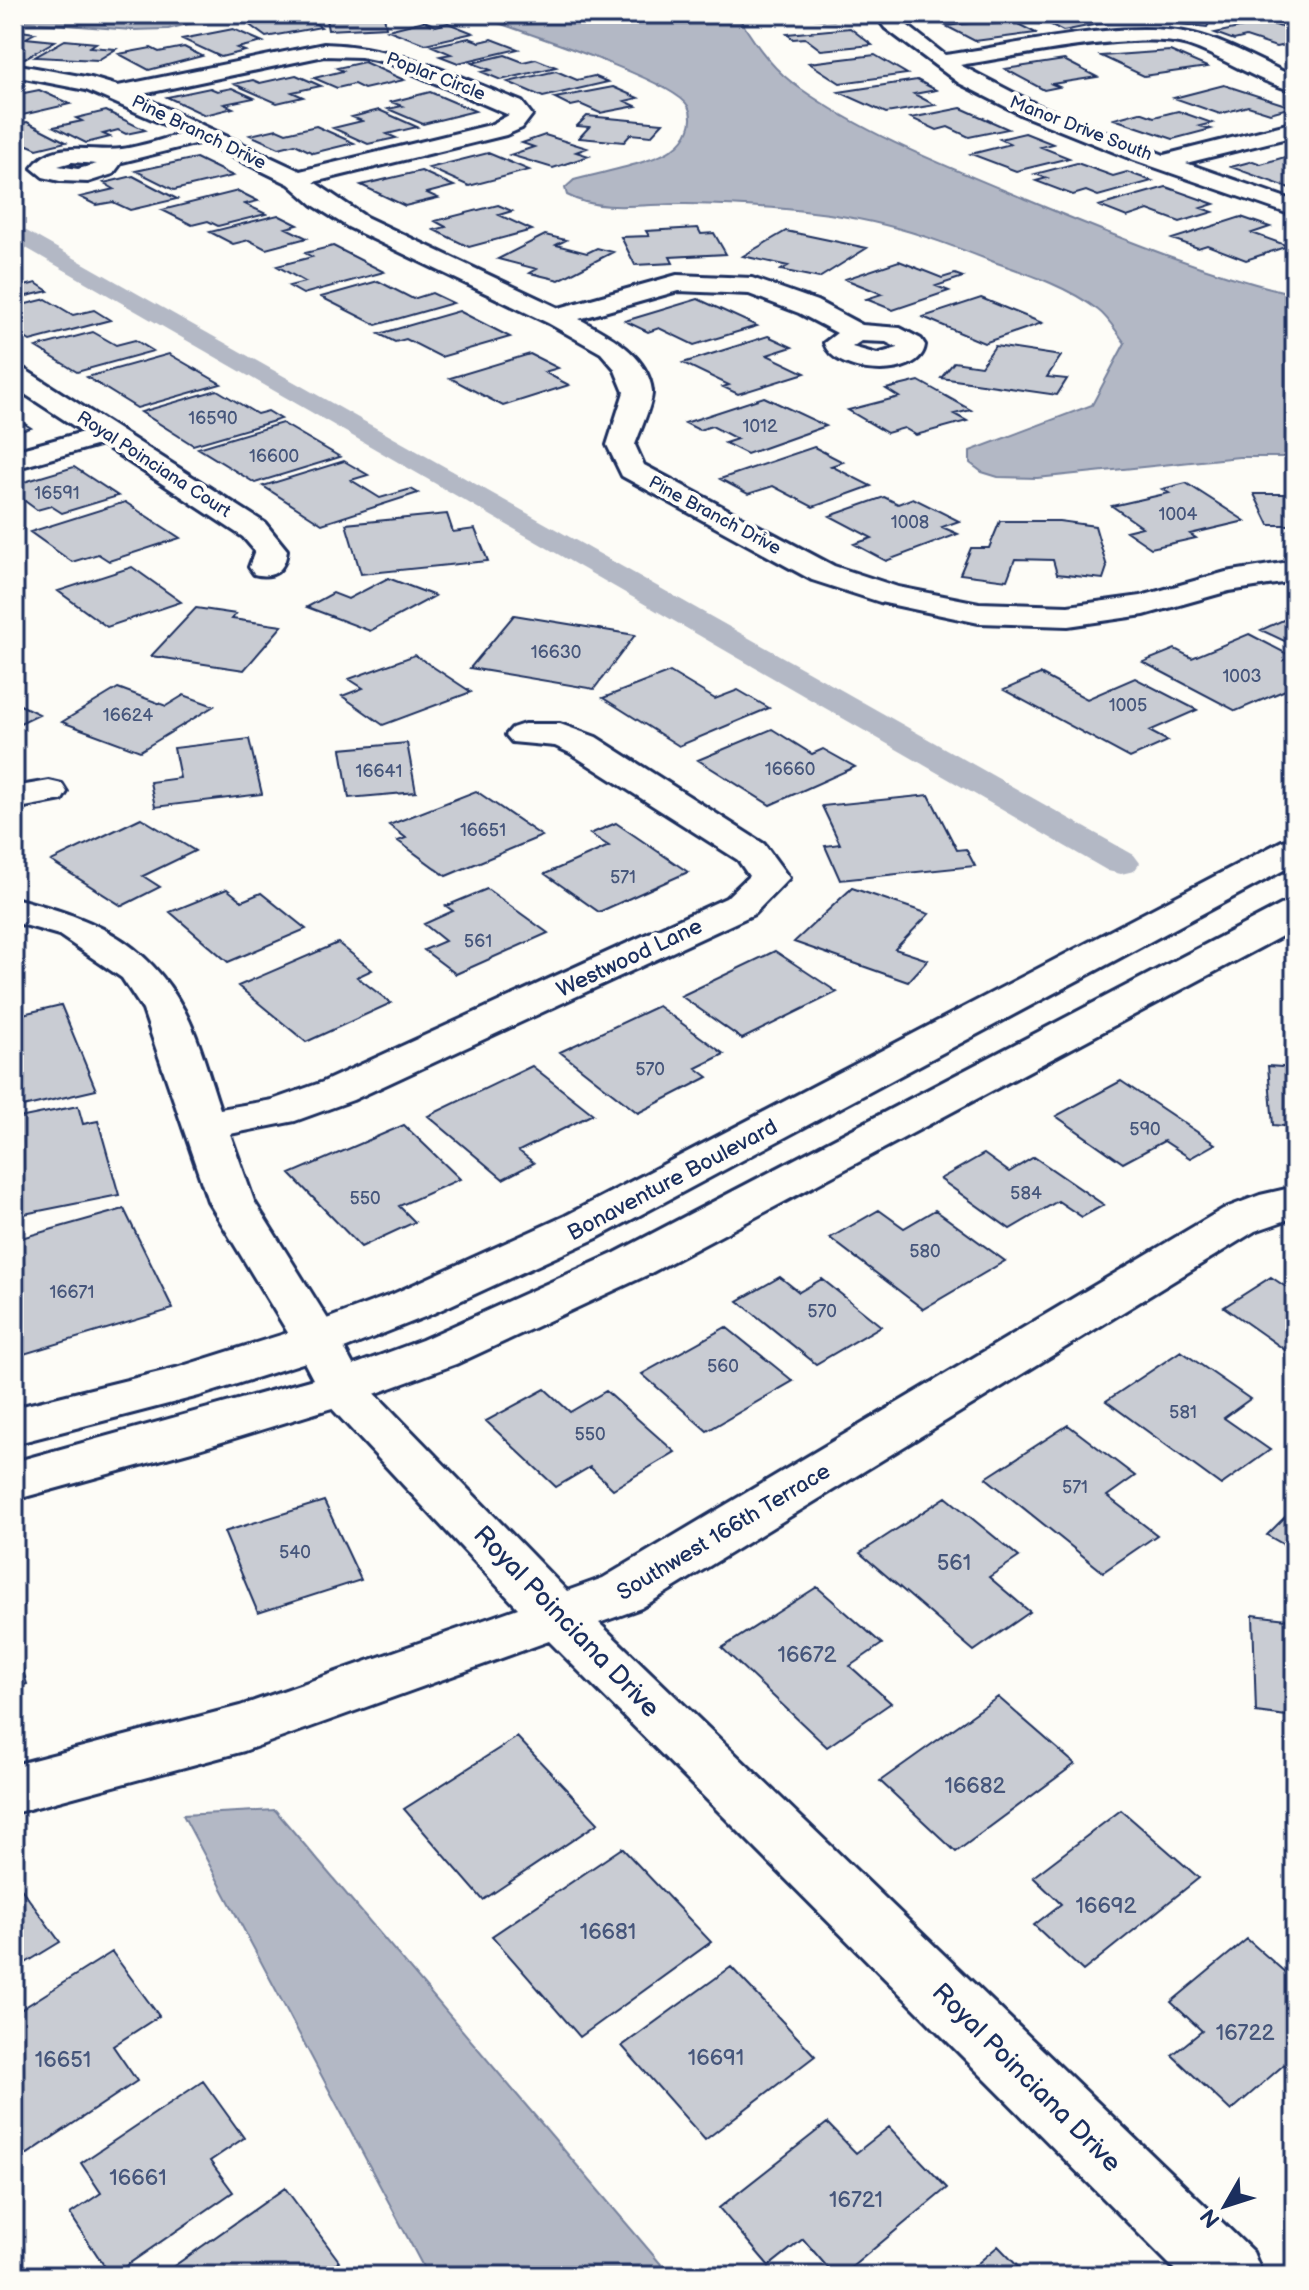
<svg xmlns="http://www.w3.org/2000/svg" width="1309" height="2290" font-family="'Balsamiq Sans',sans-serif">
  <style>
    .water { fill: #b3b8c5; stroke: #76819c; stroke-width: 2 }
    .lines { fill: none; stroke-linecap: round; stroke-linejoin: round }
    .canal { fill: #b3b8c5; fill-rule: evenodd }
    .building { fill: #c9ccd3; stroke: #1b2f5e; stroke-width: 2 }
    .minor-casing { stroke: #1b2f5e; stroke-width: 6 }
    .major-casing { stroke: #1b2f5e; stroke-width: 6 }
    .minor { fill: #fdfcf7; fill-rule: evenodd }
    .major { fill: #fdfcf7; fill-rule: evenodd }
    .labels { text-anchor: middle; stroke-width: 8; stroke-linejoin: round; paint-order: stroke }
    .far-street-label { font-size: 18px; fill: #1b2f5e; stroke: #fdfcf7 }
    .number-label { font-size: 18px; fill: #46567b }
    .street-label { font-size: 22px; fill: #1b2f5e; stroke: #fdfcf7 }
    .near-number-label { font-size: 22px; fill: #46567b }
    .near-street-label { font-size: 26px; fill: #1b2f5e; stroke: #fdfcf7 }
  </style>
  <rect width="100%" height="100%" fill="#fdfcf7"/>
  <filter id="ink" filterUnits="userSpaceOnUse"><feTurbulence type="fractalNoise" baseFrequency=".0125" numOctaves="2"/><feDisplacementMap in="SourceGraphic" scale="16" xChannelSelector="R" yChannelSelector="G"/><feConvolveMatrix kernelMatrix="1 2 1 2 8 2 1 2 1" color-interpolation-filters="sRGB"/></filter>
  <g filter="url(#ink)">
    <path class="water" d="M14,14H228L168,29L132,30L14,21Z
      M473,14H746L741,21C757,47 775,72 801,89C869,137 949,167 1025,199C1113,235 1202,273 1295,294V457H1239L1037,478L998,477L982,472L970,463V451L1092,405L1125,343C1117,333 1109,318 1098,310C1068,287 1029,274 994,262C958,248 922,234 885,225C822,209 751,205 686,204C647,203 603,214 567,195L565,188L574,180C599,173 654,163 674,148C687,139 696,121 688,106C673,79 510,28 473,14Z
      M275,1810L671,2276H428L183,1815Z"/>
    <g class="lines">
      <path class="canal" d="M14,224L1134,855L1140,863L1134,871L1121,874L1108,871L14,241Z"/>
    </g>
    <path class="building" d="M325,14L384,15L386,27L328,30Z
      M769,14H838L834,20Z
      M1030,14H1098L1113,21L1063,31Z
      M1147,14H1215L1207,27L1142,20Z
      M287,15L292,19L306,17L321,27L266,37L244,21Z
      M424,21L436,26L448,23L473,33L425,44L388,30Z
      M986,21L992,24L1012,21L1036,33L975,41L946,26Z
      M1267,22L1295,32V43L1276,47L1246,37L1234,40L1215,33Z
      M850,28L872,45L821,50L805,38L793,39L787,34Z
      M233,29L263,42L237,48L245,51L221,57L182,39Z
      M14,30L35,33L26,38L55,41L25,58L14,57Z
      M469,38L480,42L492,39L518,49L458,63L440,56L451,54L432,46Z
      M65,40L96,43L90,47L116,49L98,60L35,57Z
      M184,47L202,56L149,70L119,54L151,48L159,52Z
      M1170,51L1207,67L1144,76L1101,56Z
      M505,55L523,62L536,59L556,67L501,80L482,72L491,70L472,63Z
      M875,55L907,74L840,83L809,63Z
      M1064,60L1097,77L1052,84L1059,87L1044,90L1005,69Z
      M364,62L404,80L364,89L354,84L337,88L314,78L343,71L337,68Z
      M556,71L577,80L594,76L608,82L543,97L508,82Z
      M296,75L321,86L292,92L303,97L277,103L234,84L253,80L260,83Z
      M917,80L936,90L914,94L935,105L886,113L839,92Z
      M1224,85L1292,107L1270,113L1248,106L1220,114L1174,98Z
      M613,87L638,98L625,101L636,106L600,113L580,104L571,106L555,98Z
      M210,88L217,91L232,88L254,98L224,104L233,108L205,115L167,97Z
      M39,90L70,104L14,117V95Z
      M430,92L475,111L423,124L388,109L402,106L391,102Z
      M961,108L1008,129L969,137L948,127L937,130L911,118Z
      M379,110L417,127L387,134L396,138L368,144L333,128L362,121L352,117Z
      M106,111L145,130L126,134L118,130L103,134L110,137L86,143L54,127L82,121L76,118Z
      M1178,111L1212,123L1200,126L1211,129L1173,139L1114,119L1140,112L1154,117Z
      M587,116L663,123L651,136L631,134L624,142L579,138L589,127L577,126Z
      M27,122L66,142L37,149L28,145L14,148V125Z
      M316,126L354,143L313,153L295,144L279,148L250,135L277,129L286,133Z
      M1025,133L1053,144L1041,147L1069,158L1016,171L971,154L1011,144L1000,139Z
      M545,135L587,148L576,152L589,156L553,168L510,155L534,147L522,143Z
      M488,153L529,170L469,186L429,168Z
      M1288,156L1295,159V190L1231,167L1253,161L1261,164Z
      M196,158L233,176L174,190L136,171Z
      M1077,163L1113,176L1127,172L1152,181L1098,196L1086,191L1073,195L1036,181L1047,178L1035,174Z
      M421,171L454,186L427,193L438,198L405,206L361,185Z
      M133,176L177,199L130,210L113,202L96,205L80,197L114,189L104,183Z
      M1166,187L1214,204L1201,208L1213,212L1180,222L1148,210L1127,217L1099,206Z
      M238,191L258,201L245,204L266,214L218,226L208,221L192,225L162,210Z
      M498,205L512,211L499,215L532,230L469,247L434,230L446,227L435,221Z
      M278,215L298,225L286,228L307,238L266,249L249,240L233,244L210,232Z
      M1241,217L1270,227L1252,233L1288,246L1246,260L1207,245L1198,248L1172,239Z
      M698,228L701,234L714,233L726,254L670,257L673,263L635,265L621,237L649,236L646,231Z
      M786,231L867,248L819,278L781,270L788,266L743,256Z
      M545,235L566,240L556,245L587,253L597,248L613,252L559,280L530,273L537,269L498,259Z
      M333,246L384,272L303,294L289,286L305,282L277,266L312,257L305,253Z
      M899,261L942,278L955,274L963,277L936,286L949,291L893,310L866,299L882,294L845,279Z
      M378,281L413,299L432,293L453,303L376,325L321,297Z
      M14,283L21,287L36,283L48,291L14,299Z
      M981,298L1042,323L984,343L923,317Z
      M46,299L73,315L94,310L110,320L30,341L14,331V307Z
      M698,299L757,326L694,345L659,328L648,332L625,321Z
      M459,311L510,337L441,357L406,339L395,342L379,334Z
      M93,332L116,345L135,340L153,351L77,372L36,347Z
      M768,336L792,347L767,355L805,373L738,394L723,387L729,385L683,363Z
      M995,346L1061,356L1047,377L1067,379L1057,395L941,378L954,362L981,366Z
      M169,354L221,384L137,408L87,377Z
      M530,354L558,368L544,372L569,385L503,406L450,378Z
      M919,381L971,410L954,414L967,421L916,435L904,428L887,433L848,410L899,397L886,389Z
      M217,390L257,414L268,411L281,419L193,445L141,412Z
      M764,397L826,426L747,454L725,443L737,439L712,426L699,430L685,423Z
      M14,417L31,428L14,433Z
      M282,423L340,457L255,483L198,448Z
      M814,447L843,462L831,466L871,486L813,507L773,486L748,494L720,479Z
      M344,461L368,475L351,480L380,498L411,489L418,493L322,524L263,486Z
      M74,467L118,496L62,513L51,506L37,510L14,493V485Z
      M1186,483L1245,521L1190,534L1196,538L1151,548L1126,531L1142,527L1112,506L1169,493L1162,489Z
      M1254,494H1295V525H1269Z
      M884,497L898,504L913,498L959,521L942,527L958,534L886,561L854,544L872,538L830,516Z
      M125,502L180,538L109,561L98,554L72,562L30,532Z
      M447,514L453,532L475,529L488,561L361,574L346,524Z
      M1000,521H1059L1095,526L1107,567L1103,579L1057,574L1053,560L1015,559L1007,580L960,574L971,548H989Z
      M132,567L181,602L107,627L58,591Z
      M388,578L435,596L370,631L307,607L333,593L348,599Z
      M196,608L236,614L232,619L282,626L244,670L151,656Z
      M514,615L635,635L594,689L470,668Z
      M1292,616L1295,617V646L1261,630Z
      M1249,634L1295,658V686L1236,711L1143,662L1175,649L1192,658Z
      M415,655L471,692L383,725L342,696L363,688L349,679Z
      M670,672L715,699L738,690L769,708L679,746L603,698Z
      M1040,674L1087,699L1135,678L1197,710L1149,731L1168,741L1130,758L1004,690Z
      M118,688L166,706L184,695L214,706L140,751L62,722Z
      M14,702L39,714L14,726Z
      M772,729L812,754L823,749L855,767L770,805L698,760Z
      M249,739L262,794L155,807L150,782L180,778L174,748Z
      M407,743L416,792L349,798L341,749Z
      M476,791L542,836L446,876L398,841L406,838L389,825Z
      M929,795L957,850L966,849L975,866L840,880L825,846L840,844L822,806Z
      M141,818L195,851L143,876L160,887L122,906L51,861Z
      M616,823L688,872L599,912L545,874L609,846L590,834Z
      M852,888L929,914L895,949L928,960L908,982L794,942Z
      M227,889L242,901L261,893L306,929L228,962L170,912Z
      M487,889L548,933L456,974L424,950L445,941L424,924L453,911L446,906Z
      M338,943L372,970L357,977L391,1003L306,1042L238,986Z
      M775,951L837,992L742,1039L681,996Z
      M61,1005L96,1090L14,1109V1016Z
      M658,1006L724,1054L696,1068L708,1077L638,1113L560,1052Z
      M532,1066L593,1114L519,1151L534,1163L503,1179L428,1116Z
      M1268,1066L1295,1068V1127L1273,1125Z
      M1121,1081L1215,1144L1190,1158L1164,1141L1123,1163L1056,1116Z
      M78,1106L83,1124L98,1121L119,1195L14,1216V1119Z
      M404,1125L460,1179L399,1206L415,1222L361,1247L290,1174Z
      M984,1154L1009,1172L1034,1157L1104,1205L1082,1217L1058,1201L1010,1229L940,1179Z
      M124,1209L173,1309L14,1357V1240Z
      M879,1210L904,1228L935,1210L1005,1261L923,1309L830,1238Z
      M780,1277L799,1292L822,1279L881,1326L816,1364L738,1301Z
      M1271,1277L1295,1293V1357L1224,1307Z
      M726,1327L793,1381L707,1431L642,1374Z
      M1181,1351L1250,1399L1224,1418L1270,1450L1221,1485L1106,1401Z
      M545,1389L570,1412L606,1391L675,1452L613,1489L590,1467L556,1487L486,1421Z
      M1068,1425L1135,1476L1107,1496L1157,1535L1103,1572L986,1478Z
      M946,1497L1019,1557L989,1577L1030,1612L974,1651L860,1553Z
      M324,1501L361,1580L258,1613L224,1532Z
      M1295,1507V1551L1267,1535Z
      M817,1587L882,1644L850,1666L891,1703L827,1747L722,1648Z
      M1253,1615L1295,1620V1717L1256,1712Z
      M14,1641L27,1684L14,1688Z
      M998,1697L1075,1764L956,1852L880,1781Z
      M517,1737L598,1823L483,1900L404,1809Z
      M1121,1810L1199,1878L1083,1971L1034,1925L1061,1904L1033,1877Z
      M622,1848L711,1942L580,2037L492,1936Z
      M17,1883L60,1942L14,1970V1884Z
      M1247,1939L1295,1981V2055L1231,2111L1172,2055L1202,2031L1171,2002Z
      M112,1952L159,2016L113,2046L137,2081L20,2159L14,2150V2014Z
      M731,1967L815,2056L705,2140L622,2046Z
      M203,2081L244,2138L210,2161L233,2192L111,2276L70,2214L101,2193L81,2163Z
      M827,2123L856,2153L889,2127L947,2188L841,2276H835L803,2239L769,2266L719,2208Z
      M285,2188L339,2261L319,2276H160Z
      M998,2246L1027,2276H963Z"/>
    <g class="lines">
      <g class="minor-casing">
        <path id="minor" d="M886,14H906L903,22L945,55C1017,45 1125,18 1194,34C1228,42 1263,63 1295,77V91C1257,82 1224,57 1187,45C1137,30 1016,57 960,65L1037,105L1164,155L1295,122V136L1186,163L1295,201V216L1134,160L1022,115L959,83L885,28L882,24Z
          M324,44C399,46 453,75 522,102L532,115L522,128L506,135L314,182L366,217L559,308L677,275L752,278L817,301L862,325L900,328L921,339L925,345C921,381 834,376 824,343L837,333L799,313L749,294L678,291L579,319C607,334 648,354 652,391C653,403 639,433 635,445L644,465L834,566L898,587L979,603L1068,606L1141,596L1226,572L1295,561V581L1229,591L1144,615L1068,626L979,623L880,602L812,580L622,476L607,445L624,392L614,368L601,353L548,323L348,227L313,205L289,184L202,142L122,162L113,174L88,182L60,181L43,177L32,168C53,138 91,153 122,149C143,146 163,139 184,133L86,90L14,76V64L91,78L118,86ZM324,56L361,57L389,63L509,115L490,125L300,171L138,95ZM72,162L97,164L78,169L58,166ZM861,341L886,342L898,348L877,354L852,347Z
          M14,367L24,369L265,523L287,550C285,571 274,579 254,574L249,567L255,551L243,537L102,444L14,469V451L83,432L14,387Z
          M524,724H560L596,737L764,844L789,878L754,914L353,1100L295,1121L230,1134L254,1201L334,1329L360,1378L567,1591L603,1578L1223,1209L1260,1195L1295,1187V1217L1255,1231L641,1608L599,1623L1253,2252L1263,2276H1181L549,1641L244,1751L14,1813V1765L240,1706L518,1608L324,1400L293,1341L208,1201L143,1010L122,978L59,935L14,922V898C88,917 146,938 184,1010C200,1040 209,1077 220,1109L272,1100L323,1082L726,898L749,876L738,860L570,753L555,746L512,742L506,735L512,728Z
          M49,781L62,784L67,792L62,800L14,809V787Z"/>
      </g>
      <g class="major-casing">
        <path id="major" d="M1295,838V864L597,1238L427,1316L334,1353L199,1396L14,1444V1408L176,1368L300,1329L393,1294L565,1216L1282,841Z
          M1295,901V929L647,1275L456,1364L358,1400L199,1449L14,1500V1462L324,1376L422,1340L615,1253L1281,905Z"/>
      </g>
      <use href="#minor" class="minor"/>
      <use href="#major" class="major"/>
    </g>
  </g>
  <g class="labels">
    <g class="far-street-label">
      <text transform="translate(436 76) rotate(21)" y="6">Poplar Circle</text>
      <text transform="translate(1081 128) rotate(21)" y="6">Manor Drive South</text>
      <text transform="translate(199 132) rotate(26)" y="6">Pine Branch Drive</text>
      <text transform="translate(154 464) rotate(33)" y="6">Royal Poinciana Court</text>
      <text transform="translate(715 515) rotate(28)" y="6">Pine Branch Drive</text>
    </g>
    <g class="number-label">
      <text x="213" y="424">16590</text>
      <text x="760" y="432">1012</text>
      <text x="274" y="462">16600</text>
      <text x="57" y="499">16591</text>
      <text x="1178" y="520">1004</text>
      <text x="910" y="528">1008</text>
      <text x="556" y="658">16630</text>
      <text x="1242" y="682">1003</text>
      <text x="1128" y="711">1005</text>
      <text x="128" y="721">16624</text>
      <text x="790" y="775">16660</text>
      <text x="379" y="777">16641</text>
      <text x="483" y="836">16651</text>
      <text x="623" y="883">571</text>
      <text x="478" y="947">561</text>
      <text x="650" y="1075">570</text>
      <text x="1145" y="1135">590</text>
      <text x="1026" y="1199">584</text>
      <text x="365" y="1204">550</text>
      <text x="925" y="1257">580</text>
      <text x="72" y="1298">16671</text>
      <text x="822" y="1317">570</text>
      <text x="723" y="1372">560</text>
      <text x="1183" y="1418">581</text>
      <text x="590" y="1440">550</text>
      <text x="1075" y="1493">571</text>
      <text x="295" y="1558">540</text>
    </g>
    <g class="street-label">
      <text transform="translate(629 957) rotate(-25)" y="8">Westwood Lane</text>
      <text transform="translate(672 1179) rotate(-28)" y="8">Bonaventure Boulevard</text>
      <text transform="translate(723 1531) rotate(-31)" y="8">Southwest 166th Terrace</text>
    </g>
    <g class="near-number-label">
      <text x="954" y="1570">561</text>
      <text x="807" y="1662">16672</text>
      <text x="975" y="1793">16682</text>
      <text x="1106" y="1913">16692</text>
      <text x="608" y="1939">16681</text>
      <text x="1245" y="2040">16722</text>
      <text x="716" y="2065">16691</text>
      <text x="63" y="2067">16651</text>
      <text x="138" y="2185">16661</text>
      <text x="856" y="2207">16721</text>
    </g>
    <g class="near-street-label">
      <text transform="translate(567 1621) rotate(46)" y="9">Royal Poinciana Drive</text>
      <text transform="translate(1027 2077) rotate(45)" y="9">Royal Poinciana Drive</text>
    </g>
  </g>
  <rect width="1309" height="2290" fill="none" stroke="#fdfcf7" stroke-width="48"/>
  <rect x="24" y="24" width="1261" height="2242" fill="none" stroke="#1b2f5e" stroke-width="3" filter="url(#ink)"/>
  <g transform="translate(1225 2206) rotate(231)" stroke="#fdfcf7" stroke-width="6" paint-order="stroke">
  <path d="M0-6L14 30L0 20L-14 30Z" fill="#1b2f5e"/>
  <text y="-12" font-size="22" font-weight="bold" text-anchor="middle" fill="#1b2f5e">N</text>
  </g>
</svg>
